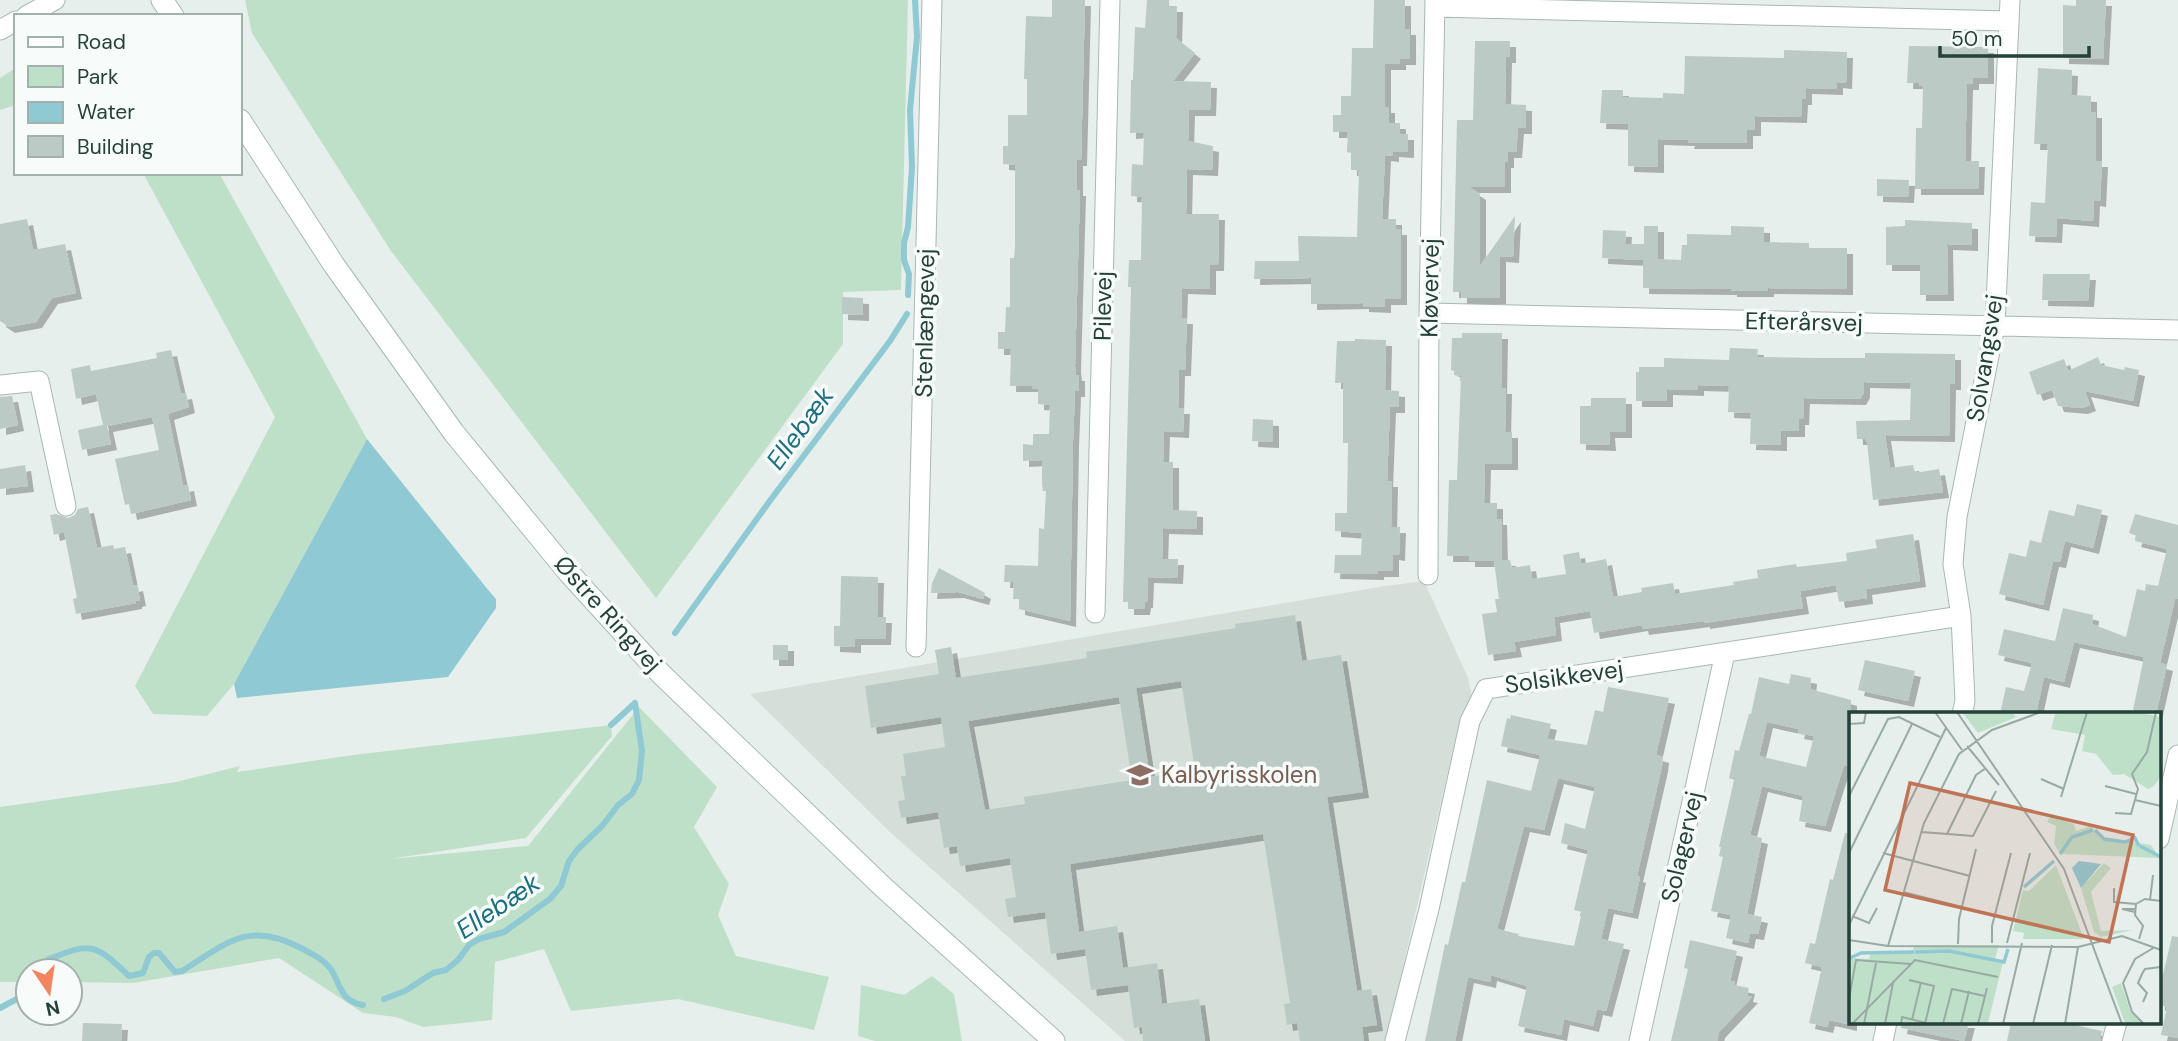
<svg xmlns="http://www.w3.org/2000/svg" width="2178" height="1041" font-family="'DM Sans',sans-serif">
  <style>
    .built { fill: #d4dfda }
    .green { fill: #bfe0c8 }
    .water { fill: #8ec9d4 }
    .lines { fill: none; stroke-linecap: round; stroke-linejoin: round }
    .stream { stroke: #8ec9d4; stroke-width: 6 }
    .building { fill: #bbcac4; fill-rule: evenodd; filter: url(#shadow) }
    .street-casing { stroke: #a8b8b2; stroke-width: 21 }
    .secondary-casing { stroke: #a4bbb3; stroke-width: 23 }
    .street { stroke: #fff; stroke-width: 19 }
    .secondary { stroke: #fff; stroke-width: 21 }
    .labels { text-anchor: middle; stroke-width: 7; stroke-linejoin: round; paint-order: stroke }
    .street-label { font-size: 24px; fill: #24423a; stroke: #f7fbf9 }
    .education-label { font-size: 24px; fill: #785e54; stroke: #f7fbf9; text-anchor: start }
    .water-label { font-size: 26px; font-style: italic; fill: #1c6f80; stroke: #f7fbf9 }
    .inset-river { fill: none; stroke: #8ec9d4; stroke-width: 3.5 }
    .inset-road { fill: none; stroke: #98aaa4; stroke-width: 2 }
    .view { fill: #c07456; fill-opacity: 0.15; stroke: #c07456; stroke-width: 3.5 }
    .inset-edge { fill: none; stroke: #24423a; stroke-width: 3.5 }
  </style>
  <defs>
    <filter id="shadow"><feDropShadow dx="6" dy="6" stdDeviation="0" flood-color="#0004"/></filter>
  </defs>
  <rect width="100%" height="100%" fill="#e6efeb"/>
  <path class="built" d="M1424,581L1468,678L1472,699L1460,719L1386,1041H1125L890,832L750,694L1385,586Z"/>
  <path class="green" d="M245,0H908L901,290L843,292V344L656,598L391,251L252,33Z
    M16,68V105L0,110V78Z
    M143,173H219L367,439L234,684L207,716L153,714L135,686L275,417Z
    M639,707L717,787L694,827L729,884L718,915L736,956L829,977L814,1030L678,999L571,1011L544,949L495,962L492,1020L423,1027L396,1017L363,1013L279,958L133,983L70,982V971H28V982H0V807L176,782L240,766L237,772L353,755L611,725L612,736L526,838L389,859L528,846Z
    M932,976L954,994L962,1041H875L858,1036L861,985L904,995Z"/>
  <path class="water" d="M367,439L489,591L496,599V608L448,677L237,698L234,684Z"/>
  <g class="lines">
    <path class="stream" d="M908,295L909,274L904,260V243L908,227L912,167L910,110L917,37L915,0
      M675,633L769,502L890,341L907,314
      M611,725L635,703
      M44,971L49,959C93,941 96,945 129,976L143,973L149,957L154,953H159L175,972L182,971C227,943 248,920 301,948C312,954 325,960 332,971C341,987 342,1002 363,1005
      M384,999L405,991L433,973L446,970L458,960L469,945L479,939L504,932L550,899L561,886L569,861L577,850L603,825L618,805L632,794L639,780L642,751L635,703
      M0,1008L28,993"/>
  </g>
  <path class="building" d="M1052,0H1085L1081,160H1077V190H1080L1075,366L1076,375H1079V391H1075L1073,441L1070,621L1019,609V599H1013L1014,582H1004L1005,565L1038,566L1039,528L1044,529L1046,491H1043L1042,484V460L1023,461V444L1033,445V434H1049L1050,405L1038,404V389H1032V386H1010L1011,349H998V332H1005L1006,307H1010V258H1014L1015,246V165L1003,164V146H1008V115H1027V79H1024L1026,16L1052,17Z
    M1147,0H1169V6H1177L1176,38L1195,53L1173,81L1211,82L1210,110H1189L1188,141L1213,146L1212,170L1187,169L1186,214H1219L1218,265H1210V289L1182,288L1181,318H1187L1185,370H1179L1178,408H1184L1183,432L1164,431L1163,462H1173V510L1197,511V529L1163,528L1162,559H1178L1177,578L1148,577L1147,602H1145L1144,609H1128V602H1123L1131,287H1128L1129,260H1141L1142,197L1131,196L1132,164L1143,165L1144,132L1130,133L1131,80H1133L1135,27L1145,28Z
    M1374,0H1405V29H1410V59H1400V64H1385V107H1389V123H1400V134H1408V152L1393,151V156L1385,155L1382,219H1396V229H1401V299H1385V307L1363,306V303L1311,304V278L1254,279L1255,261H1299L1298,236L1357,237L1359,170H1351V153L1347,152L1348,132H1333V115H1341V96H1351L1352,48H1373Z
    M2076,0H2106L2103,59L2063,58V5L2076,6Z
    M1475,41H1510V57H1506L1505,104L1526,105V128H1518L1516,152H1508V162H1505V187H1469L1480,194V266L1515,216L1513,257L1500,256V298H1461V292H1453L1457,120H1473Z
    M1909,46L1988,47V78H1973V84H1967L1965,161H1979L1978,189H1915L1916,128H1922L1923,86H1919L1920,83H1907Z
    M1784,50L1847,52L1846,83L1837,82V89L1806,88V99H1802L1801,117L1755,116V130H1747V143H1688L1689,140L1658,139V167L1628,166V124L1600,123L1602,90H1623V97L1663,98V93L1684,94L1685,56L1784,58Z
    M2038,68L2072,70L2071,95L2091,96V112H2096V161H2102L2100,201L2094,200L2093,221L2057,218L2056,237L2029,236L2031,202L2045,203L2048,144H2034Z
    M1877,179L1909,180L1908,197L1877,196Z
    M27,219L33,250L65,244L76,293L52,298L36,322L9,327L0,321V224Z
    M1905,220L1972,223V245L1947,244L1948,295H1920V265H1886V227L1905,226Z
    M1644,226H1658V259L1681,260L1682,245H1687V234L1731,235V226L1764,227V242L1809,243V248H1847V289L1768,288V291H1731V289L1643,288V260L1602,258L1603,230L1626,231L1625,244H1644Z
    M2043,274H2090L2088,301L2042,300Z
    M842,297L863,298V315L842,314Z
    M1462,333H1502L1501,388H1506L1505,432H1512V464H1485L1484,503H1497V519H1501L1502,560H1510L1512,568L1530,565L1532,579L1566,574L1563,555L1579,552L1581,564L1606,559L1613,597L1642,592L1641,588L1673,583L1675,594L1734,585L1733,582L1758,578L1757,570L1796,564L1797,567L1847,561L1846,553L1877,548L1875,540L1913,534L1920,581L1866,589L1867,598L1839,602L1836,585L1800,591L1803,608L1704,623V621L1643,629L1642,625L1594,633L1590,611L1554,617L1556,635L1514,642L1516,651L1488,655L1482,614L1497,612L1495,599H1499L1494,561H1469V556H1447L1449,480H1457L1461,376L1454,375V371L1451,370L1452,338H1462Z
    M1355,339L1386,340L1385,390L1399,391V407H1390L1387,481H1392L1391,527H1400L1399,555L1393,554V571H1378V574L1334,573L1335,555H1361L1362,533L1335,531V513H1347L1348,443H1343V383H1335L1337,341H1355Z
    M1730,348L1758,349L1757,357L1820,358H1865V353L1955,354V384H1950L1949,436L1885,435L1890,468L1913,465L1915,473L1939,469L1943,492L1873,500L1867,442L1865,439H1857L1856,421L1910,420L1911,383L1864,382V392L1860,399L1804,398L1803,419H1799V431H1781V445L1750,444L1751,413L1728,412L1729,386L1698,385V390L1667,389V401H1636V372H1639V367H1664V358L1729,360Z
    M171,350L181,394L186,393L189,407L168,414L183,486L188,485L191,500L131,514L129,504L125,505L115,459L159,450L152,417L107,426L111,444L82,450L78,430L103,425L96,394L76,399L71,369L90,365L91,371L157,358L156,353Z
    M2098,357L2101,365L2124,370L2125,367L2139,370L2133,401L2085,391L2090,405L2082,408L2058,406L2052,390L2037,395L2029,372L2064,359L2068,371Z
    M12,396L18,425L0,429V397Z
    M1591,398H1626V432H1609L1610,445L1580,444V406H1591Z
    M1253,419L1273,420V442L1252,441Z
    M25,465L28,486L0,489V469Z
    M2077,504L2102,510L2093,548L2065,541L2060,562L2053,561L2043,605L1999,594L2009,553L2026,557L2030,540L2041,543L2049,510L2074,516Z
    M88,507L97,548L113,545L114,549L125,547L133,586L137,585L140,600L136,601V603L76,614L73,599L77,598L64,532L54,535L50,515L56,514L68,518L75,515L78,509Z
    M2135,514L2178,525V599H2175L2160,663L2167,665L2156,714H2134L2135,710H2133L2144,657L2074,642L2064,682L2044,677L2036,714H2000L2006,687L2024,691L2032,663L1998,655L2004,629L2055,641L2063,608L2093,615L2092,624L2126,637L2137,589L2145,591L2146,584L2158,586L2167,549L2135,541L2137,536L2129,533Z
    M939,568L985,593L983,599L958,592L931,593L932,583Z
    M841,576L878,577L877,617H886L885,639H855V647L834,646V626H840Z
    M1295,615L1302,661L1341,655L1363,792L1327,797L1357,991L1371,989L1377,1025L1362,1027L1364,1041H1300L1297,1023L1287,1025L1284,1004L1290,1003L1263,834L1070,864L1079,932L1117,926L1123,968L1157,963L1162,1004L1199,999L1205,1041H1143L1142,1027L1134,1028L1128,985L1091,990L1085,949L1051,954L1045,912L1008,917L1005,899L1016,897L1010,858L960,866L957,846L944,848L938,812L901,818L898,801L905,800L901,776H906L903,754L945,747L941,717L871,728L865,686L939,674L935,650L951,647L956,678L1087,658L1086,652L1236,628L1235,624ZM1181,681L1195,770L1150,777L1136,688ZM1119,697L1132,780L1024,797L1025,804L985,810L968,721Z
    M773,645H788V660H773Z
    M1865,660L1915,671L1908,701L1858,690Z
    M1791,674L1811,678L1810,689L1851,700V767L1844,765L1825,826L1799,821L1803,796L1762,786L1750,835L1762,838L1747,914L1762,917L1758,934L1750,933L1748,943L1726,938L1731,915L1711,911L1723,857L1719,856L1721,847H1719L1734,780L1729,778L1735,750L1739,751L1749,714H1751L1759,677L1789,684ZM1767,722L1799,729L1798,733L1814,736L1806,767L1759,756Z
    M1608,687L1669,698L1656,755L1663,757L1662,766L1637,876L1640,877L1632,913L1608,908L1601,939L1624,944L1606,1011L1597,1009L1593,1026L1564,1019L1561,1035L1518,1026L1527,986L1491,975L1490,982L1468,977L1455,1041H1425L1445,944L1448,945L1462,882H1465L1487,780L1531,791L1540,755L1501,746L1507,718L1510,719L1511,715L1551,724L1547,739L1587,745L1595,710L1603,712ZM1558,778L1595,787L1585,829L1565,823L1561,843L1588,850L1574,910L1582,912L1574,946L1518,936L1519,934L1497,929L1524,826L1544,830Z
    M1845,833L1851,834V1025L1829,1020L1827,1027L1809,1023L1822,967L1805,963L1810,943L1815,944L1830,879L1833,880Z
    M2172,936L2178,937V1038L2161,1035L2167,1007L2159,1005V992Z
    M1690,940L1737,951L1730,981L1735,982L1734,985L1749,988L1747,996L1752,997L1719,1032L1717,1041H1671L1688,969L1684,968Z
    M1902,1022H1969L1964,1041L1901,1028Z
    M2011,1022H2061L2102,1031L2100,1041H2007Z
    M83,1023L122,1024L121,1041H82Z"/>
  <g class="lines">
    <g class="street-casing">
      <path id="street" d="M1435,7L2009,21
        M26,16L55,0
        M0,30L16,21
        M1429,313L2178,330
        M0,385L39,381L66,506
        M1428,575L1429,313L1435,0
        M1095,613L1110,0
        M916,647L932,0
        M1962,714L1965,701L1961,616L1953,564L1957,517L1995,326L2010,0
        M2159,839L2178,755
        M1395,1041L1429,909L1470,721L1486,689L1961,616
        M1639,1041L1725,653
        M1883,1041L1887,1022
        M2112,1041L2117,1022"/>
    </g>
    <g class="secondary-casing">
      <path id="secondary" d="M162,0L173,16
        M240,120L334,265L454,433L569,573L661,674L883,887L1054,1041"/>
    </g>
    <use href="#street" class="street"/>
    <use href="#secondary" class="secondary"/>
  </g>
  <defs>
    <g id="school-bare" transform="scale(2.1)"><path d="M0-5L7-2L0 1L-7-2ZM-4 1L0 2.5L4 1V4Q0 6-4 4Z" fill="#8d6e63" stroke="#f7fbf9" stroke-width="2.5" paint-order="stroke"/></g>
  </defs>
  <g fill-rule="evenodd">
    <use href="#school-bare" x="1140" y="775"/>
  </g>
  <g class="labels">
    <g class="street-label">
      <text transform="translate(1430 288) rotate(-89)" y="8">Kløvervej</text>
      <text transform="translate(1103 306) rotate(-89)" y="8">Pilevej</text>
      <text transform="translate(1804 322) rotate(1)" y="8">Efterårsvej</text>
      <text transform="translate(925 323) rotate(-89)" y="8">Stenlængevej</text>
      <text transform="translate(1985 358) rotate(-81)" y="8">Solvangsvej</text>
      <text transform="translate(608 614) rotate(48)" y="8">Østre Ringvej</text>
      <text transform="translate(1564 677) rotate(-8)" y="8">Solsikkevej</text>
      <text transform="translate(1682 847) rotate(-77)" y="8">Solagervej</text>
    </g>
    <g class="education-label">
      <text x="1161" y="783">Kalbyrisskolen</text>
    </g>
    <g class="water-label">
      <text transform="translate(800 428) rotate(-54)" y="9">Ellebæk</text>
      <text transform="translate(498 906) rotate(-34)" y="9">Ellebæk</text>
    </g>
  </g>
  <g transform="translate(1849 712)">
    <rect width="312" height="312" fill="#e6efeb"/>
    <path d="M113,0H163L167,5L129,21ZM217,0H290L311,5V65L305,74L299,77L275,62L264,63L247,42L233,39L236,23L202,17L206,2ZM201,105L225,112L227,119L241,114L254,125L302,133L311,146L211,142L205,132L207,114L198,110ZM255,151L262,156L242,180L252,219L284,218L252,225L245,220L232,176ZM207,153L235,227H174L175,221L164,219L174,178L180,179ZM150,233L146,247L154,250L139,311L0,312V246L20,247L22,240L63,241L65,234ZM272,271L282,301L294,311H276L263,275Z" fill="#bfe0c8"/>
    <path d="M230,149L252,152L232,176L223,156Z" fill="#8ec9d4"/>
    <path class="inset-river" d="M246,118L255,127L276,130L286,126L290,134M291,134L312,145M211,142L223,125L244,118M175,175L205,149M66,240L100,239L155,250L159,237M1,246L12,241L65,240"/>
    <path class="inset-road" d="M86,0L113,38M108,0L215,157L273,312M0,12L15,11L17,0M118,34L150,73M192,67L215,77M256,74L287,82M0,84L39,7L50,5L91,25M212,85L238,0M286,88L312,94M266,101L282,102L289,77L283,62L298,40L307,0M73,120L124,124L147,79M98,122L127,63L137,56M0,141L63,12M34,141L121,164M265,176V190L287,192M54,180L113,195M301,188L304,163M286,200L273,197H286M3,204L20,211L28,196M0,213L97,16M290,227L294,214L286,203L287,192L296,187L312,189M0,228L39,234L229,235L273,224L312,238M143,231V214L162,141M158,231L181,141M109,232L110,207L127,137M39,234L75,111L110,42L143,18L192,0M60,268L85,274L76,312M0,287L7,248L62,252M294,290L298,281L289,271L293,262L296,257L312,255M63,308L72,270M3,312L66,248L149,265M15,312L27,251M36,312L44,271M52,312L53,305L77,311M94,312L103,277L136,284M112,312L120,279M129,312L138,276M154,312L173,231M184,312L203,233M216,312L229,235M295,312L283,300L274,271L286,247L306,235"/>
    <path class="view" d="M61,71L284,123L260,230L36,178Z"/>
    <rect width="312" height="312" class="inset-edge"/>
  </g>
  <rect x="14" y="14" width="228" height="161" fill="#f7fbf9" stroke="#a3b1ad" stroke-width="2"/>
  <rect x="28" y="37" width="35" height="10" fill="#ffffff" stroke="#a3b1ad" stroke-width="2"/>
  <text x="77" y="49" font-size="21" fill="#24423a">Road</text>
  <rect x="28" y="66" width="35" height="21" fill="#bfe0c8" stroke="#a3b1ad" stroke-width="2"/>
  <text x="77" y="84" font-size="21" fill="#24423a">Park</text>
  <rect x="28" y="102" width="35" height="21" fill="#8ec9d4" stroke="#a3b1ad" stroke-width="2"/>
  <text x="77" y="119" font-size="21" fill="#24423a">Water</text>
  <rect x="28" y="136" width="35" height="21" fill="#bbcac4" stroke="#a3b1ad" stroke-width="2"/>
  <text x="77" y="154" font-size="21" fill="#24423a">Building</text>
  <g transform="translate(49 992) rotate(167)"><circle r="33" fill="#f7fbf9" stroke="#a3b1ad" stroke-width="2"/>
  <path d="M0-5L12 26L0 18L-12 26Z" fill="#f4845f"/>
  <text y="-10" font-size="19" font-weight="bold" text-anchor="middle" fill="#24423a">N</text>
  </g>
  <path d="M1940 46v10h149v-10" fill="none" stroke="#24423a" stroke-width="3.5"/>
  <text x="1951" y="46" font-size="21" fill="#24423a" stroke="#f7fbf9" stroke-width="5" paint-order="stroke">50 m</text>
</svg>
